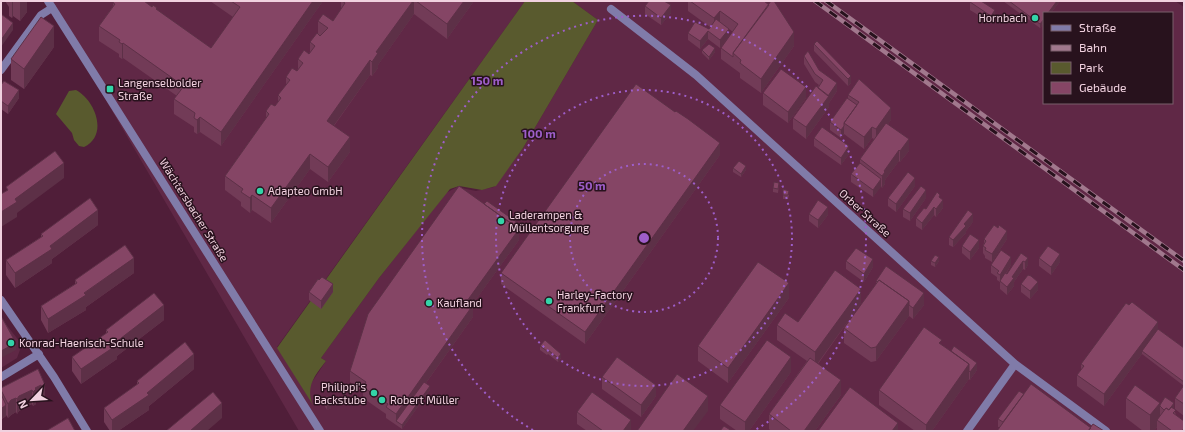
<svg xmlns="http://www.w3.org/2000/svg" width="1185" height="432" font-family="'Exo 2',sans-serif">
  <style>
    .built { fill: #602846; fill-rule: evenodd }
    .green { fill: #595a2e }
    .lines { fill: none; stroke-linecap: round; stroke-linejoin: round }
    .minor { stroke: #807ba9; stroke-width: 8 }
    .tertiary { stroke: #807ba9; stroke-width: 8 }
    .rail-casing { stroke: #a1788d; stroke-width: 4.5 }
    .rail { stroke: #28121d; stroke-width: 3; stroke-dasharray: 9; stroke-linecap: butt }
    .wall { fill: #723b57 }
    .shaded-wall { fill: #5d3047 }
    .building { fill: #854565; stroke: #5d3047 }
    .ring { fill: none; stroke: #9e5ec9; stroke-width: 2; stroke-dasharray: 2 4 }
    .poi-dot { fill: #33d4a8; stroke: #28121d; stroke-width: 1.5 }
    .labels { text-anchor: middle; stroke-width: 3; stroke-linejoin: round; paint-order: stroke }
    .poi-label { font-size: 11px; fill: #f1d1df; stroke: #28121d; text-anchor: start }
    .street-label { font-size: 11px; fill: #f1d1df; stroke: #28121d }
    .centre { fill: #9e5ec9; stroke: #28121d; stroke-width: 2 }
    .ring-label { font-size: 12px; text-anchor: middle; font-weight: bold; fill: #9e5ec9; stroke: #28121d; stroke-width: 3; stroke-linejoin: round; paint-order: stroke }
  </style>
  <rect width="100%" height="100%" fill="#501e39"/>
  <path class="built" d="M48,1H525L277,347L311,401L309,393L310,385L326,361L321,358L379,278L446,193L457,187L476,191L494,187L523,148L598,20L572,1H1175L1184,7V431H299ZM1044,13H1172V103H1044Z
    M1,318L20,342L21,347L17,358L1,368Z"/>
  <path class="green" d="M525,1H572L598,20L523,148L496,186L482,190L459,186L450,189L379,278L321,358L326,361C315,375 305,387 313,405L277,348Z
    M76,90C95,100 109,135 84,147L79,146L74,140L72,133L56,114L69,91Z"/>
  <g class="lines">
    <path class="minor" d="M611,9L696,75L1015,364L1106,431
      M1,70L41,15L52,8
      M1,300L54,377L87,431
      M1,377L39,354
      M967,431L1015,364"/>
    <path class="tertiary" d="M48,1L320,431"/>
    <g class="rail-casing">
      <path id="rail" d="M815,1L1184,270
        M826,1L1184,261"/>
    </g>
    <use href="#rail" class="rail"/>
  </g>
  <path class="wall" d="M5,1H27V12L20,21L13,16L12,18L9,16V7Z
    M210,1H323L221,146L200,132L197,134L194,132V127L174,114V99L177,96L123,58L122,59L119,57V54L99,41V26L113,6V3L157,10L211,48L233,17Z
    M341,1H474L447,39L414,14L378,65V68L372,76L370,75L334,126L350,152L328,182L310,169L271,223L252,210L250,213L241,206V202L225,190V176L266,118V111L275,106L278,102V95L286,86V77L297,71L298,69V59L309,54L310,52V42L318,34V21H333L341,10Z
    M688,1H764L794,46L761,93L740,78V73L721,59V48L733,32L729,29V36L720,48L708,39L700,49L688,40V33L709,29L710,27L688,11Z
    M971,1L995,18L991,23L970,10V2Z
    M1003,1H1060L1051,13H1044V23L1040,28Z
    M645,6L671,13L661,25L645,14Z
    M814,44L851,76V83L848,86L814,51Z
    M54,47L24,89L11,80V59Z
    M702,50L715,52L709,60L702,53Z
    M804,56L819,70L837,91L829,103V107L806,139L793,129V118L819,85L815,82L804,64Z
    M1,85L19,98L8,114L1,109Z
    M763,93L806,98L788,123L763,105Z
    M848,95L891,120L888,124L909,151L900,162L899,161L885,180V184L882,188L881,186L873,197L851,182V174L860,163V159L874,139L872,138L864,149L844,134L841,138L830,130V122L848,98Z
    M814,138L849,154L841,165L814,146Z
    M720,155L585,344L501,284V273Z
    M733,168L746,170L741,177L733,172Z
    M779,183L778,193L773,192V188Z
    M915,186L896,212L888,206V198Z
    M783,195H789L788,199H783Z
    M926,198L910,221L903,217V209Z
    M940,198L943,208L936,217L934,215L922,230L916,226V218L926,209Z
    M484,204L522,229L519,234V240L472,305L473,317L426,383L430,390L402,429L386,418V414L363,398V392L350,382V371Z
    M809,214L828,215L818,228L809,221Z
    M973,222L966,231V233L953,247L949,245V237Z
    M98,225L52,259V263L15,288L6,275V260L41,237V234Z
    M984,239H1007L992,262L985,258V256L983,253V246L984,243Z
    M962,246L979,248L970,260L962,253Z
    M1021,253L1028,265L1025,270L1023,269L1014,282V286L1007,295L1000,289V282L997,280V277L991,273V265H1011L1006,274H1007Z
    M1039,258L1060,262L1051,275L1039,266Z
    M846,261L873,267L864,282L846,269Z
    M931,261H939L935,267L931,265Z
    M134,273L86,307V310L48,333L41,320V306L75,284V280Z
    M876,281L924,305L913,319L909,316L876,361L871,362L844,343V328L876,284Z
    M1021,284L1038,290L1030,299L1021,292Z
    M309,292H333L321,309L309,300Z
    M789,298L728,383L698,361V346Z
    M861,303L818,364L841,395L815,431H771L769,429V414L807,361L777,340V325L798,322Z
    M164,320L117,356V359L81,384L72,371V357L106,334V330Z
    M1158,329L1184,348V416L1175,409V398L1184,386L1142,354L1104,406L1077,386V375L1081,370V364Z
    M545,340L561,358L558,362L548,354L547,355L540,350V346Z
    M942,345L977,370L970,380L969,379L932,431H915L879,405V390Z
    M38,369L45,399L42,402L41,400L36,402V404L33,406L32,404L19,411L17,414L16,412L11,415L8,418L6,415V416L2,419L1,418V388Z
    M194,369L149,406V410L118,431H110L104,422V408L137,385V381Z
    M791,372L749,431H737L720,419V405Z
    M602,377L656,396L641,417L602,389Z
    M1024,394L1091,428L999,427H998V419Z
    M1126,398L1160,405L1174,409L1176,415L1184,431H1157V427L1154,431H1143L1126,418Z
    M323,399L331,408L327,410L323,403Z
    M577,412L631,431H587L577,424Z"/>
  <path class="shaded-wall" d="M12,1H13V16L12,18Z
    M20,1H27V12L20,21Z
    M313,1H323L221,146V132Z
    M413,1H414V14L378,65V68L372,76V62L376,52Z
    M464,1H474L447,39V24Z
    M1057,1H1060L1051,13H1048Z
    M671,5V13L661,25V18Z
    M995,10V18L991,23V16Z
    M720,11V22L714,30V18Z
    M1044,19V23L1040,28V24Z
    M13,23V30L1,47V40Z
    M54,26V47L24,89V69Z
    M729,29V36L720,48V40Z
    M708,31V39L700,49V41Z
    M794,32V46L761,93V79Z
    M123,43V58L122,59V44Z
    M715,48V52L709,60V57Z
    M370,60V75L327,135V121Z
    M851,76V83L848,86V79Z
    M837,83V91L829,103V107L806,139V127Z
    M806,87V98L788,123V112Z
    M19,90V98L8,114V106Z
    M891,108V120L876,141V129Z
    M200,117V132L197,134V120Z
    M844,126V134L841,138V130Z
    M872,127V138L864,149V137Z
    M350,137V152L328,182V167Z
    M909,139V151L900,162V151Z
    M720,143V155L585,344V332Z
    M849,146V154L841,165V158Z
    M899,150V161L885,180V184L882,188V176L884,171Z
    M310,154V169L271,223V208Z
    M64,163V178L17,213V217L1,227V212L15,199Z
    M746,166V170L741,177V174Z
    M915,178V186L896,212V204Z
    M881,179V187L873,197V190Z
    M926,190V198L910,221V213Z
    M252,195V210L250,213V198Z
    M943,200V208L936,217V209Z
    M828,207V215L818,228V220Z
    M934,207V215L922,230V223Z
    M98,210V225L52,259V263L15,288V273L50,246Z
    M973,214V222L966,231V233L953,247V240L964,224Z
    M522,226V229L519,234V240L467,312V301L519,229Z
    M1007,231V239L992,262V254Z
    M979,240V248L970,260V252Z
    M1060,254V262L1051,275V267Z
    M939,257V261L935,267V263Z
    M1011,257V265L1000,283V275Z
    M134,258V273L86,307V310L48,333V319Z
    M1028,258V265L1025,270V262Z
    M873,259V267L864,282V274Z
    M1023,261V269L1014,282V286L1007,295V287L1012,277Z
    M1038,282V290L1030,299V291Z
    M789,283V298L728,383V368Z
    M333,284V292L321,309V301Z
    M861,289V303L815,367V352Z
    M924,293V305L913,319V308Z
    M909,301V316L876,361V347Z
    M164,305V320L117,356V359L81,384V369Z
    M473,305V317L398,422L396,421V414Z
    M1158,322V333L1142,351V354L1104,406V394Z
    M16,343V350L1,358V351Z
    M194,354V369L149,406V410L118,431H112V420L147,393Z
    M561,354V358L558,362V358Z
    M791,357V372L749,431H745V422Z
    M977,363V370L970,380V372Z
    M969,364V379L932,431H926V425Z
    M841,380V395L815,431H804Z
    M41,385V400L36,402V404L33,406V392L35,388Z
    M45,385V399L42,402V387Z
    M656,385V396L641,417V405Z
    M430,386V390L402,429V425Z
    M32,390V404L19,411L17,414V399L19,396Z
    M708,396V411L693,431H683Z
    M16,398V412L11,415L8,418V404L11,400Z
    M222,403V418L207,431H190Z
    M1160,403V422L1157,420V427L1154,431H1150V415Z
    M1174,403V410L1167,412Z
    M331,404V408L327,410V406Z
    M6,405V416L2,419V408Z
    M631,420V431H623Z
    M898,423V431H892Z"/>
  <path class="building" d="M114,1H144L152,7L153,5L157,8L156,9L211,48L240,7L231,1H313L221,132L200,117L197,120L194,118L195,113L174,99L184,86L182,84L181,86L177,83L178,82L123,43L122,44L119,42L120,40L99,26L115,4L113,3Z
    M342,1H413L376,52L378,53L372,62L370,60L327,121L350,137L328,167L310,154L271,208L252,195L250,198L241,192L243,189L225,176L269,114L266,111L271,104L275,106L281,98L278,95L290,80L286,77L292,68L297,71L303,63L298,59L304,50L309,54L315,46L310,42L317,33L320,36L328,28L318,21L323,14L333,21L345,3Z
    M416,1H464L447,24Z
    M649,1H664L671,5L661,18L645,6Z
    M690,1H764L769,5L733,53V57L721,48L738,24L720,11L714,18Z
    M771,1H774L794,32L761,79L740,63L741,60L733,53Z
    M971,1H981L995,10L991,16L970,2Z
    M1009,1H1057L1048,13H1044V19L1040,24Z
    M1,14L13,23L1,40Z
    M41,17L54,26L24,69L11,59Z
    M716,19L729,29L720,40L708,31L700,41L688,33L695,22L709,29Z
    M817,41L851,76L848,79L814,44Z
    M709,44L715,48L709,57L702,50Z
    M808,51L819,70L837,83L828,96L818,88L823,80L815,74L804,56Z
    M781,69L806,87L788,112L763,93Z
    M859,79L891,108L876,129L872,127L864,137L844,123L859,102L848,95Z
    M4,81L19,90L8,106L1,101V85Z
    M636,84L675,112L676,111L688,119L720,143L585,332L501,273Z
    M816,86L829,96L806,127L793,118Z
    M847,98L857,105L844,123V126L841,130L830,122Z
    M886,123L909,139L900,151L899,150L884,171L885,172L882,176L860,159Z
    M822,127L849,146L841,158L814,138Z
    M55,151L64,163L15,199L17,202L1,212V194L8,190L6,187Z
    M739,161L746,166L741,174L733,168Z
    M860,163L881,179L873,190L851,174Z
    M908,172L915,178L896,204L888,198Z
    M774,182L779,183L778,189L773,188Z
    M459,186L519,229L467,301L473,305L396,414L386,407L388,404L363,387L366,382L350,371L368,314Z
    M921,186L926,190L910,213L903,209Z
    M783,189L789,191L788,195H783Z
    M937,192L940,195L939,197L943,200L936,209L934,207L922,223L916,218L924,208L926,209Z
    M90,198L98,210L50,246L52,249L15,273L6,260L43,236L41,234Z
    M818,200L828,207L818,220L809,214Z
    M487,201L522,226L519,230V229L484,204Z
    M968,210L973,214L964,224L966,226L953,240L949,237Z
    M994,225L998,228L999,225L1007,231L992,254L985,250L986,248L983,246L986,241L984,239Z
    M970,234L979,240L970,252L962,246Z
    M125,245L134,258L84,293L86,295L48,319L41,306L77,283L75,280Z
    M1048,246L1060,254L1051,267L1039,258Z
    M856,248L873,259L864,274L846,261Z
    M1001,250L1011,257L1000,275L997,273L999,271L991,265Z
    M1021,253L1028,258L1025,262L1023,261L1012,277L1014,278L1007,287L1000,281L1005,273L1007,274Z
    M935,255L939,257L935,263L931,261Z
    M758,262L789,283L728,368L698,346Z
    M886,266L924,293L913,308L909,305V301L879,280L877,282L876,281Z
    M835,270L861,289L815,352L777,325L785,313L798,322Z
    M1028,275L1031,276L1038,282L1030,291L1021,284Z
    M322,277L333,284L321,301L309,292L318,279L319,280Z
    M879,280L909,301L876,347L871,348L844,328Z
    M154,293L164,305L116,342L117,345L81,369L72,357L108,332L106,330Z
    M1132,302L1158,322L1104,394L1077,375L1084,366L1081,364L1126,303L1129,305Z
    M1,316L16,343L1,351Z
    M924,327L942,340L939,343L969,364L926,425L879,390Z
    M1158,329L1184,348V382L1142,351Z
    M545,340L561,354L558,358L548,350L547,351L540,346Z
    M767,340L791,357L745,422L720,405Z
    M185,342L194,354L147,393L149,395L112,420L104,408L139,383L137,381Z
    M954,346L977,363L970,372L969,371V364L951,351Z
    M617,357L656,385L641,405L602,377Z
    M810,358L841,380L804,431H791L769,414Z
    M38,369L45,385L42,387L41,385L35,388L36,389L33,392L32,390L19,396L17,399L16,398L11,400L8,404L1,390V388Z
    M677,374L708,396L683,431H637Z
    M424,382L430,386L402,425L396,421Z
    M1031,384L1091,428L1088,431H997Z
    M1135,385L1160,403L1150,415L1126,398Z
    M1184,385V404L1175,398Z
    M850,387L898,423L892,431H818Z
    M1019,391L1024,394L1003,422L998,419Z
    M213,392L222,403L190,431H166Z
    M592,392L631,420L623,431H603L577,412Z
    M1,394L6,405L2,408L1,407Z
    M327,396L331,404L327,406L323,399Z
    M1165,397L1174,403L1169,410L1166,408L1164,410L1160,406V405Z
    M1171,407L1176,410L1173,413L1184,421V428L1182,431H1172L1157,420L1166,408L1169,410Z
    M68,418L75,431H46Z
    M1093,424L1104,431H1088Z
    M724,426L732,431H720Z"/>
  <g class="ring">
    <circle cx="644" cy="238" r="74"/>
    <circle cx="644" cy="238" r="148"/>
    <path d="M533 430A222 222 0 1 1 755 430"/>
  </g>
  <g class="poi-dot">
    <circle cx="1035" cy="18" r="4"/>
    <rect x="106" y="85" width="8" height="8" rx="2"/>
    <circle cx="260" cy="191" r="4"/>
    <circle cx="501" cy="221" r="4"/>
    <circle cx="549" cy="301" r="4"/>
    <circle cx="429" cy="303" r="4"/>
    <circle cx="11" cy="343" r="4"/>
    <circle cx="374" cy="393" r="4"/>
    <circle cx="382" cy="400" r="4"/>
  </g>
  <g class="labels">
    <g class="poi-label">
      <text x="1027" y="22" text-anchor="end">Hornbach</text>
      <text x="118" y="87">Langenselbolder<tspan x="118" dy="13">Straße</tspan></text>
      <text x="268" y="195">Adapteo GmbH</text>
      <text x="509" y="219">Laderampen &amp;<tspan x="509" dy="13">Müllentsorgung</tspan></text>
      <text x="557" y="299">Harley-Factory<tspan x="557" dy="13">Frankfurt</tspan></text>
      <text x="437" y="307">Kaufland</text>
      <text x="19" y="347">Konrad-Haenisch-Schule</text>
      <text x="366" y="391" text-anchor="end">Philippi's<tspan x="366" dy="13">Backstube</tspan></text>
      <text x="390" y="404">Robert Müller</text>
    </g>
    <g class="street-label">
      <text transform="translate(194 210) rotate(58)" y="4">Wächtersbacher Straße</text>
      <text transform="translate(865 213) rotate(42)" y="4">Orber Straße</text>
    </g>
  </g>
  <circle cx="644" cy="238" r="6" class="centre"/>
  <g class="ring-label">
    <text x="487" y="85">150 m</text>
    <text x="539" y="138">100 m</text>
    <text x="592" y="190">50 m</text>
  </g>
  <rect width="1185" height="432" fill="none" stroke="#f1d1df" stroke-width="4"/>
  <rect x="1043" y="12" width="130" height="92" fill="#28121d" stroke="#785e6b"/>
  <rect x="1051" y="25" width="20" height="6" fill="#807ba9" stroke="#785e6b"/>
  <text x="1079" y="32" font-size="12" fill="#f1d1df">Straße</text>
  <rect x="1051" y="45" width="20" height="6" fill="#a1788d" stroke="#785e6b"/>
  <text x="1079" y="52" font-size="12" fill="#f1d1df">Bahn</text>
  <rect x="1051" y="62" width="20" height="12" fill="#595a2e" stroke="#785e6b"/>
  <text x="1079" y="72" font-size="12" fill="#f1d1df">Park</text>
  <rect x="1051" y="82" width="20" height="12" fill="#854565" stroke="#785e6b"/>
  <text x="1079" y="92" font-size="12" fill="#f1d1df">Gebäude</text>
  <g transform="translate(32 400) rotate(245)" stroke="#28121d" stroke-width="3" paint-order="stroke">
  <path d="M0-3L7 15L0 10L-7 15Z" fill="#f1d1df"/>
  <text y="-6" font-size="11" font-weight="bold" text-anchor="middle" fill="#f1d1df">N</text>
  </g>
</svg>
